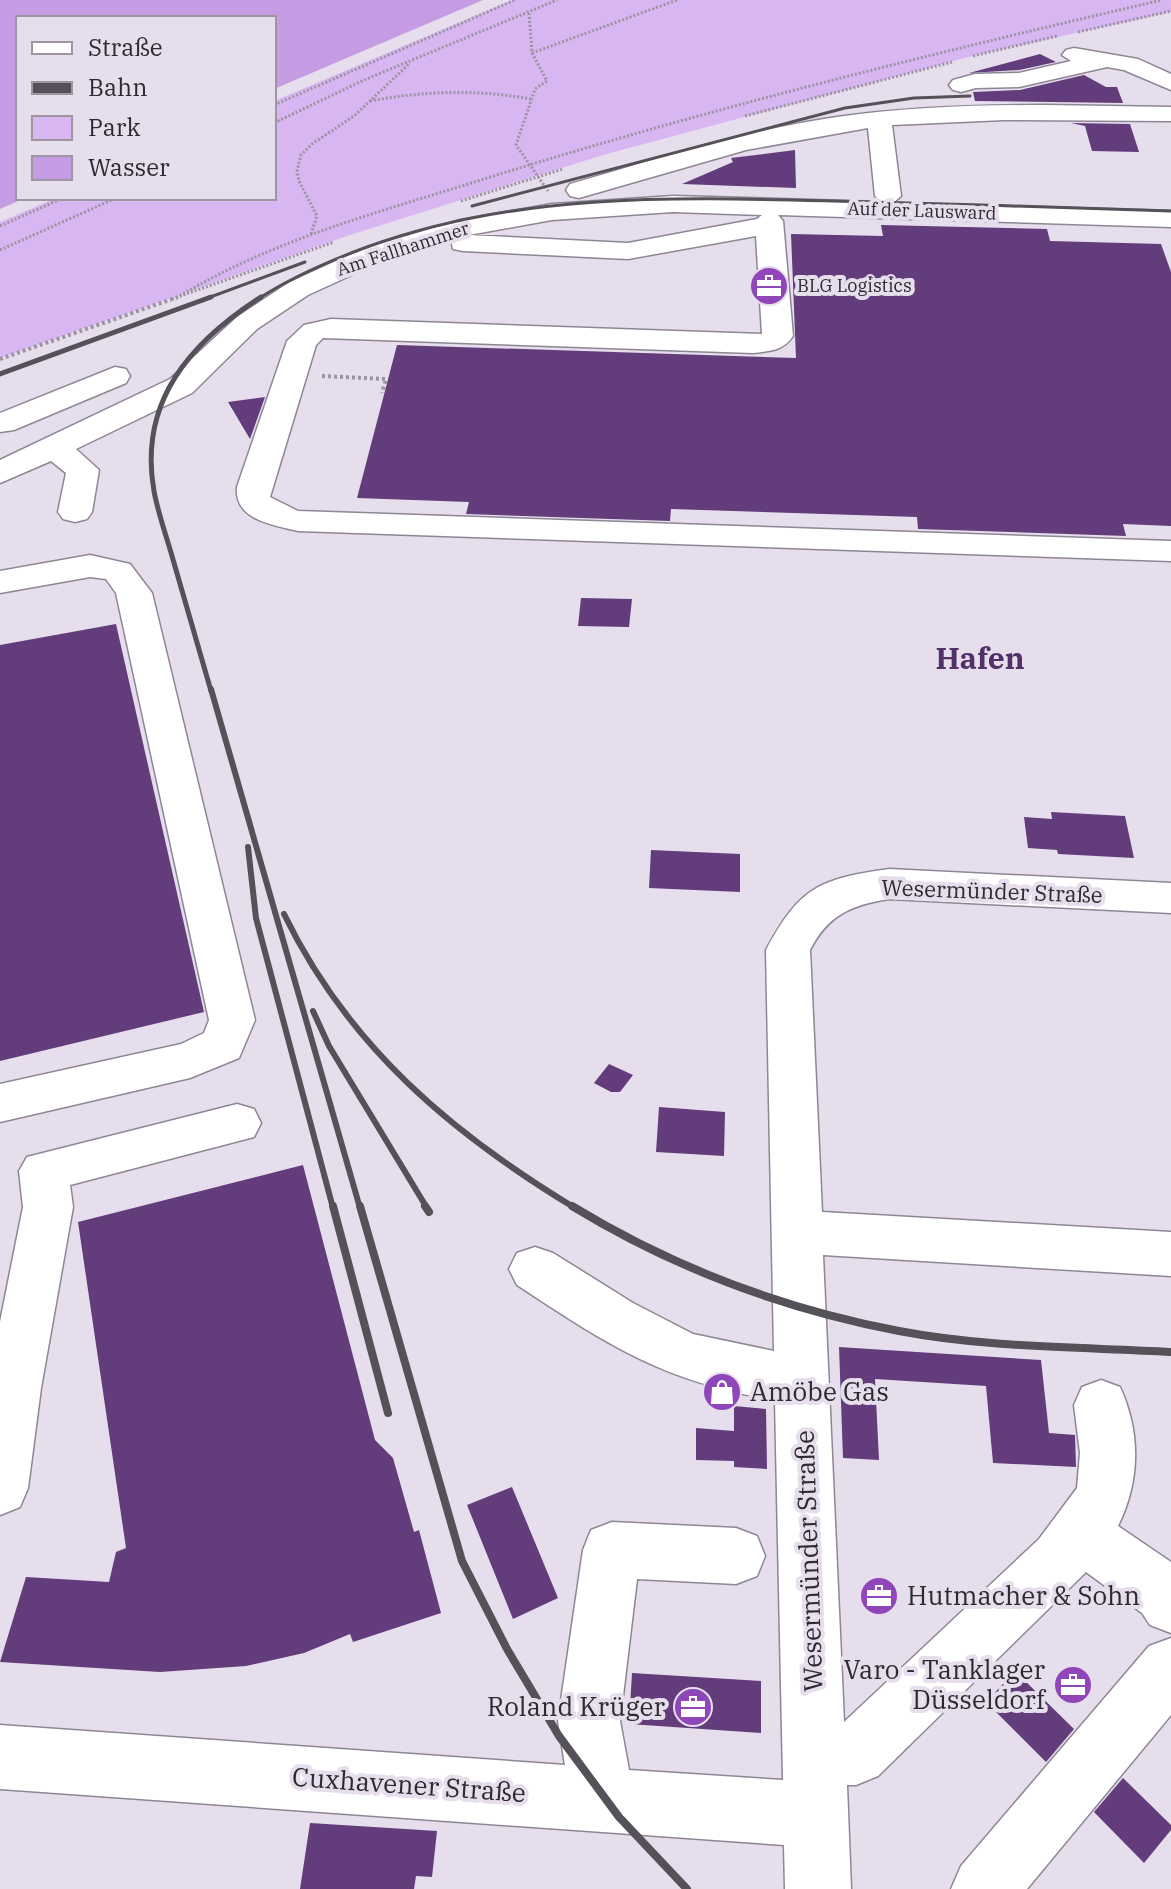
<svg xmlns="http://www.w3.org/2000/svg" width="1171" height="1889" font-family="'IBM Plex Serif',serif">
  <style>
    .green { fill: #d8b6f2 }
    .water { fill: #c59ce3 }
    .building { fill: #623c7b }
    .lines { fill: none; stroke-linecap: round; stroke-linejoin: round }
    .minor-casing { stroke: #8e8694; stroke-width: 3 }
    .path-far1 { stroke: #9b94a0; stroke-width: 3; stroke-dasharray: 2 2; stroke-linecap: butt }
    .path { stroke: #9b94a0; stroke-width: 4; stroke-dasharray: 3 3; stroke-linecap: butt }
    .minor { fill: #fff; fill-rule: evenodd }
    .rail-far3 { stroke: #555159; stroke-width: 3 }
    .rail-far2 { stroke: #555159; stroke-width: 5 }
    .rail-far1 { stroke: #555159; stroke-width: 6 }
    .rail { stroke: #555159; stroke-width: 8 }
    .labels { text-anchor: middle; stroke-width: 8; stroke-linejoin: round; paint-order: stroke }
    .far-street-label { font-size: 18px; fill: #2d2a30; stroke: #e7deed }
    .far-poi-label { font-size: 18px; fill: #2d2a30; stroke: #e7deed; text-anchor: start }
    .street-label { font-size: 22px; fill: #2d2a30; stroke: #e7deed }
    .near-poi-label { font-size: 26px; fill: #2d2a30; stroke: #e7deed; text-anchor: start }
    .near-street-label { font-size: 26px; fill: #2d2a30; stroke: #e7deed }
    .district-label { font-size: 30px; font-weight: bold; fill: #523068; stroke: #e7deed }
  </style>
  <rect width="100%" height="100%" fill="#e7deed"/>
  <path class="green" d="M512,0H1171V12L976,55L603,155L350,235L0,358V222L56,198H274V101Z"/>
  <path class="water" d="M0,0H483L274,89V18H18V198H25L0,209Z"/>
  <path class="building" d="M1040,54L1056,62L1019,70L969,73Z
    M1084,75L1106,87H1117L1123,103L975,101L973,92L1020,90Z
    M1071,123L1130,124L1139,152L1092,151L1085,126Z
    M795,150L796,188L682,184L733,162L731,158Z
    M881,225L1047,229L1050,241L1161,244L1171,272V526L1123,524L1126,536L918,529L917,517L671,509L670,521L466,514L469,502L357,498L397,345L796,358L791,234L883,236Z
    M265,397L250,439L228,402Z
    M581,598L632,599L629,627L578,626Z
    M116,624L204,1012L0,1061V645Z
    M1051,812L1125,816L1134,858L1058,854L1057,850L1028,848L1024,817L1052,819Z
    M651,850L740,854V892L649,888Z
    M609,1064L633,1075L620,1092H611L594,1083Z
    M659,1107L725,1112L724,1156L656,1152Z
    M303,1165L375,1440L393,1458L414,1532L419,1530L441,1613L353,1642L350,1634L304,1653L246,1666L160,1672L0,1662L26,1577L109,1582L116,1552L126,1548L78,1222Z
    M839,1347L1041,1360L1049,1433L1075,1435L1076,1467L993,1463L986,1386L875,1379L879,1460L843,1458Z
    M734,1406L766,1409L767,1469L734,1467V1461L696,1460V1428L734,1431Z
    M512,1487L558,1598L513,1619L467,1505Z
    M1015,1671L1074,1729L1046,1762L986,1702Z
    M632,1673L761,1681V1733L629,1724Z
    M1123,1778L1171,1825V1830L1144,1863L1094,1812Z
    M310,1823L437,1831L432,1877L416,1876L414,1889H300Z"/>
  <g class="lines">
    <g class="minor-casing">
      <path id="minor" d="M1074,48L1138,59L1171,74V90L1124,70L1107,67L1019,87L976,88L961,92L953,90L949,85L953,80L975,74L1019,73L1071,61L1062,55L1066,50Z
        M1046,105L1171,107V121L1004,120L892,125L901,196L893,203L1171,211V227L778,215L783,221L793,336C783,351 770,351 753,353L323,338L316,345L270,497L298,511L1171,541V561L298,531C273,525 234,520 237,487L287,341L304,325L331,319L762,334L756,236L628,259L463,251L453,249L451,240L380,262L308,295L257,329L192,393L76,449L99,470L92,512L87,519L75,522L63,519L58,512L66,473L51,461L0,483V460L170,379L237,317L288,283L360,250L460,220L552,204L673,196L881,202L875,196L868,128L746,150L579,198L570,196L566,190L570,184C658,159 746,130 837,117C906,107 976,105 1046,105ZM673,212L762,215L757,219L628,243L469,235L552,220Z
        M115,367L126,369L130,376L126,383L14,430L0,432V413Z
        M90,555L130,564L152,593L255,1020L239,1058L190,1078L0,1122V1084L181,1044L204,1033L209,1020L116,593L106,579L90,577L0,593V571Z
        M889,869L1171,883V913L889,899C851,905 828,915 810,950L822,1212L1171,1232V1276L823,1255L844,1722L1039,1539L1077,1488L1080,1453L1074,1405L1082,1387L1101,1380L1120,1387C1141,1433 1140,1481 1118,1526L1171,1562V1633L1150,1625L1142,1613L1086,1572L878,1776L856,1785H847L851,1889H785L784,1845L0,1789V1725L565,1765L558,1721L583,1550L591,1530L612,1522L736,1528L757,1536L765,1556L757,1576L736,1584L637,1579L620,1721L629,1770L783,1780L775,1400C664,1382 608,1345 517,1285L509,1269L517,1253L535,1247L553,1253L633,1303L693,1334L774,1351L766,950C800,887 819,879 889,869Z
        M237,1104L254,1109L261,1123L254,1137L70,1185L73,1207L41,1388L28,1488L20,1507L0,1515V1322L23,1207L19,1171L27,1157Z
        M1171,1638V1715L1027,1889H951L961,1866L1149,1646Z"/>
    </g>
    <path class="path-far1" d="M529,13L532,53L547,81L535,89L516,145L548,191
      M1078,32L1171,11
      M532,53L677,0
      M973,56L1057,36
      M370,101C425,91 476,89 531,99
      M274,105L515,0
      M745,116L952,62
      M274,123L364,80L557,0
      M461,201L563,169
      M0,226L63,198
      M311,234L317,216L299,181L297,171L301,155L312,144L354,116L409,64
      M0,250L116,198
      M180,296C274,239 380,212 484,179C707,109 934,53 1162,0
      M172,299L334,242"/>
    <path class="path" d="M0,359L178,297
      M322,376L386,379L382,393"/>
    <use href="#minor" class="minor"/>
    <path class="rail-far3" d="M472,206L845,108L914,98L970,96
      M205,299L305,262
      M258,299C292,277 329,261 367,247C519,192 674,197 833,201C946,204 1058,207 1171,211"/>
    <path class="rail-far2" d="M0,374L211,297
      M211,691C198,646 185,601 172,556C166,535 158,513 154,491C138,401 191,342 261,297"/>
    <path class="rail-far1" d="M211,689L360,1208
      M248,847L256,918L333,1208
      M284,914C348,1046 451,1133 575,1208
      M313,1011L329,1046L427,1208"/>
    <path class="rail" d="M333,1206L388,1413
      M360,1206L462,1561L507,1649L559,1736L619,1817L687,1889
      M425,1206L429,1212
      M572,1206C672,1267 784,1309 899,1331C988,1348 1081,1347 1171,1352"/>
  </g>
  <defs>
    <g id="office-disc" transform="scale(2)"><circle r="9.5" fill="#8e46b9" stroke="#e7deed"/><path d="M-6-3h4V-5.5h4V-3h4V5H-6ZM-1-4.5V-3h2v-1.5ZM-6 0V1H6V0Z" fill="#fff"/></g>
    <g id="shop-disc" transform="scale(2)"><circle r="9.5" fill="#8e46b9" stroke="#e7deed"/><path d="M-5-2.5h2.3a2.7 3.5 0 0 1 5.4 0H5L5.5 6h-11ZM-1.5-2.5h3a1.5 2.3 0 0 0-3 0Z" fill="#fff"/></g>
  </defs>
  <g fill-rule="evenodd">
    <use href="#office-disc" x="769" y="286"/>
    <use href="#shop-disc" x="722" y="1392"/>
    <use href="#office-disc" x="879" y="1596"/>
    <use href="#office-disc" x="1073" y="1685"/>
    <use href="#office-disc" x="693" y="1707"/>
  </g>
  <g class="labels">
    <g class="far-street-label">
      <text transform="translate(922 211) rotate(2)" y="6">Auf der Lausward</text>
      <text transform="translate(403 249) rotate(-18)" y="6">Am Fallhammer</text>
    </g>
    <g class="far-poi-label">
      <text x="797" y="292">BLG Logistics</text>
    </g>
    <g class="street-label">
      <text transform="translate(992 891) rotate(2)" y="8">Wesermünder Straße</text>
    </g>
    <g class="near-poi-label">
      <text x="750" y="1401">Amöbe Gas</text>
      <text x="907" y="1605">Hutmacher &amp; Sohn</text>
      <text x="1045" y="1679" text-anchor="end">Varo - Tanklager<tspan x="1045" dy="30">Düsseldorf</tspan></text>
      <text x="665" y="1716" text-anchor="end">Roland Krüger</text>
    </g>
    <g class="near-street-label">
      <text transform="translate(809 1561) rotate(-92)" y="9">Wesermünder Straße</text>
      <text transform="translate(409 1785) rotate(4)" y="9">Cuxhavener Straße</text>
    </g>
    <g class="district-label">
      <text x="980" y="669">Hafen</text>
    </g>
  </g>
  <rect x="16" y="16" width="260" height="184" fill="#e7deed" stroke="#9d96a1" stroke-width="2"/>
  <rect x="32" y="42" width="40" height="12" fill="#ffffff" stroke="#9d96a1" stroke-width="2"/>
  <text x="88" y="56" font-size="24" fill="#2d2a30">Straße</text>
  <rect x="32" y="82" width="40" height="12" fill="#555159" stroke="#9d96a1" stroke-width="2"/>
  <text x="88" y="96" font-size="24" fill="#2d2a30">Bahn</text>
  <rect x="32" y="116" width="40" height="24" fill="#d8b6f2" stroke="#9d96a1" stroke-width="2"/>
  <text x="88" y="136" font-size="24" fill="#2d2a30">Park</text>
  <rect x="32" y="156" width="40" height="24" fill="#c59ce3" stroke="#9d96a1" stroke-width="2"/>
  <text x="88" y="176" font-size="24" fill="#2d2a30">Wasser</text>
</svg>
